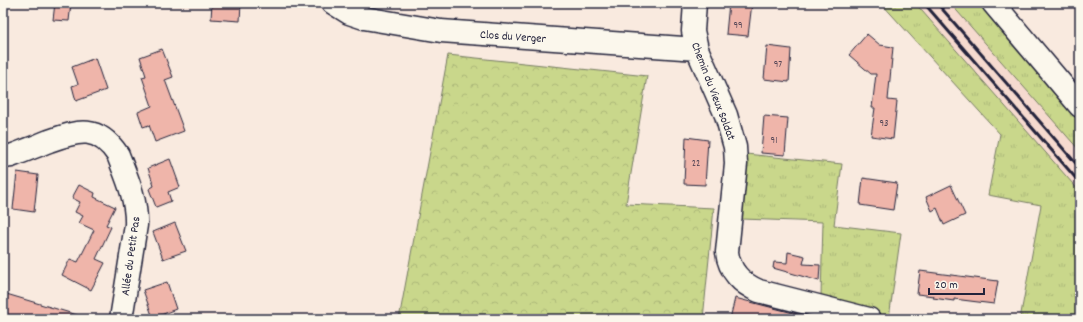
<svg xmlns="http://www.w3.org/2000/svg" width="1083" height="322" font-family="Dekko,sans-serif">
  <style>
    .built { fill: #f6dacf }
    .grass { fill: url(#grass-tufts); stroke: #767c63 }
    .forest { fill: url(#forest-crowns); stroke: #767c63 }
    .building { fill: #efb5aa; stroke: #22223b }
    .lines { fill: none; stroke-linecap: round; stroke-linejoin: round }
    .minor-casing { stroke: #22223b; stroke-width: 25 }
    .minor { stroke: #fbf7ec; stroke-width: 22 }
    .rail { stroke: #22223b; stroke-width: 3 }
    .labels { text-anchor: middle; stroke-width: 4; stroke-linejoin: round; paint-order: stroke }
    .number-label { font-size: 10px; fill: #554757 }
    .street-label { font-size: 12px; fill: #22223b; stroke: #fbf7ec }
  </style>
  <defs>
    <pattern id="grass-tufts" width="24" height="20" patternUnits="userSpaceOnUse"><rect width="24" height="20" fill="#c9d78b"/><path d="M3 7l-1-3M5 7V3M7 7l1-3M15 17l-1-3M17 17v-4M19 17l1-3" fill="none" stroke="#acb879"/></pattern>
    <pattern id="forest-crowns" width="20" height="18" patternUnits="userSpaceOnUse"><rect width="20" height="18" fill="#c9d78b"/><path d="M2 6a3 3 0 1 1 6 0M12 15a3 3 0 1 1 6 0" fill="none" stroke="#acb879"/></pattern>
  </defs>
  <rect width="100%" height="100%" fill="#f9eadf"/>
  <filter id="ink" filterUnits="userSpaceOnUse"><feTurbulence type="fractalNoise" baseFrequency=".025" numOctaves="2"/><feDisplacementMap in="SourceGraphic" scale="8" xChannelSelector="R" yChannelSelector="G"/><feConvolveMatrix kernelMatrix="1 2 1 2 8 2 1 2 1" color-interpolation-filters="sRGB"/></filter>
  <g filter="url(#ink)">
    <path class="built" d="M915,3H950L1080,151V192Z"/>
    <path class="grass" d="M881,3H915L1080,192V319H1020L1041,205L988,195L1000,134Z
      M950,3H982L1080,117V151Z
      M746,154L842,164L834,225L901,233L889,318L821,296L823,222L742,219Z"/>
    <path class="forest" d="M448,55L647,76L626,204L714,208L703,319H399Z"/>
    <path class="building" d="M55,3H71L69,21L53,20Z
      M212,3H241L240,21L211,19Z
      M729,3H752L748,36L726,34Z
      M867,34L880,45L893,47L888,100L897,101L893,139L871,136L875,108H872L876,74H871L849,55Z
      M767,46L791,49L789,82L764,79Z
      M162,49L173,77L165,80L184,131L155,142L149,125L143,127L138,112L152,106L142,77L146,76L140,57Z
      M95,58L106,90L76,101L72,86L78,84L72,67Z
      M764,116L788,118L785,155L761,153Z
      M686,137L708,140L705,185L684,184Z
      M170,159L180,187L168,192L171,201L156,207L149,189L154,186L148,168Z
      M17,172L38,175L34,212L13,209Z
      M863,178L897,183L893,210L860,205Z
      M79,185L95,193L94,197L115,207L106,225L111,227L96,259L105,263L91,290L62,275L70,259L78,262L94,230L79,223L83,216L75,212L80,202L72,198Z
      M951,185L965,215L944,225L937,208L932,211L926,197Z
      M175,223L186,251L163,259L153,232Z
      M788,252L805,256L803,264L820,265L819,281L773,268L774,262L787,263Z
      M920,271L998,281L994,304L954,299V301L933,298L934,296L917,294Z
      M167,282L176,309L153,318L143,290Z
      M3,293L77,315V319H3Z
      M735,298L797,314V319H730Z"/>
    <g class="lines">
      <g class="minor-casing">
        <path id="minor" d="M333,3L349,13L364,18L441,31L697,49
          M695,3L693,31L697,49L726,115L735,147L736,164L727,252C729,271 742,284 759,291L869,319
          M993,3L1080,106
          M3,157L11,156C24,151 37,146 49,141C79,130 98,125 118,155C127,178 137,200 136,225L121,319"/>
      </g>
      <use href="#minor" class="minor"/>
      <path class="rail" d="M924,3L1080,183
        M937,3L1080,168"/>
    </g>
  </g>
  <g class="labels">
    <g class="number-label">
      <text x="738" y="28">99</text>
      <text x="778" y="67">97</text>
      <text x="884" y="126">93</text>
      <text x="774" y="143">91</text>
      <text x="696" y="166">22</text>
    </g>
    <g class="street-label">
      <text transform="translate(513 36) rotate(4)" y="4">Clos du Verger</text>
      <text transform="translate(714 91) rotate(69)" y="4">Chemin du Vieux Soldat</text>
      <text transform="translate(130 256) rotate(-82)" y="4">Allée du Petit Pas</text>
    </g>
  </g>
  <rect width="1083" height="322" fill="none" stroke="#fbf7ec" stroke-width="16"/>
  <rect x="8" y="8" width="1067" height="306" fill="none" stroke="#22223b" stroke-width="1.5" filter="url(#ink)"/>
  <path d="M929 288v6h55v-6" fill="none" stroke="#22223b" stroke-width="2"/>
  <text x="935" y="288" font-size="12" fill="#22223b" stroke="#fbf7ec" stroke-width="3" paint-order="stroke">20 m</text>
</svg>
